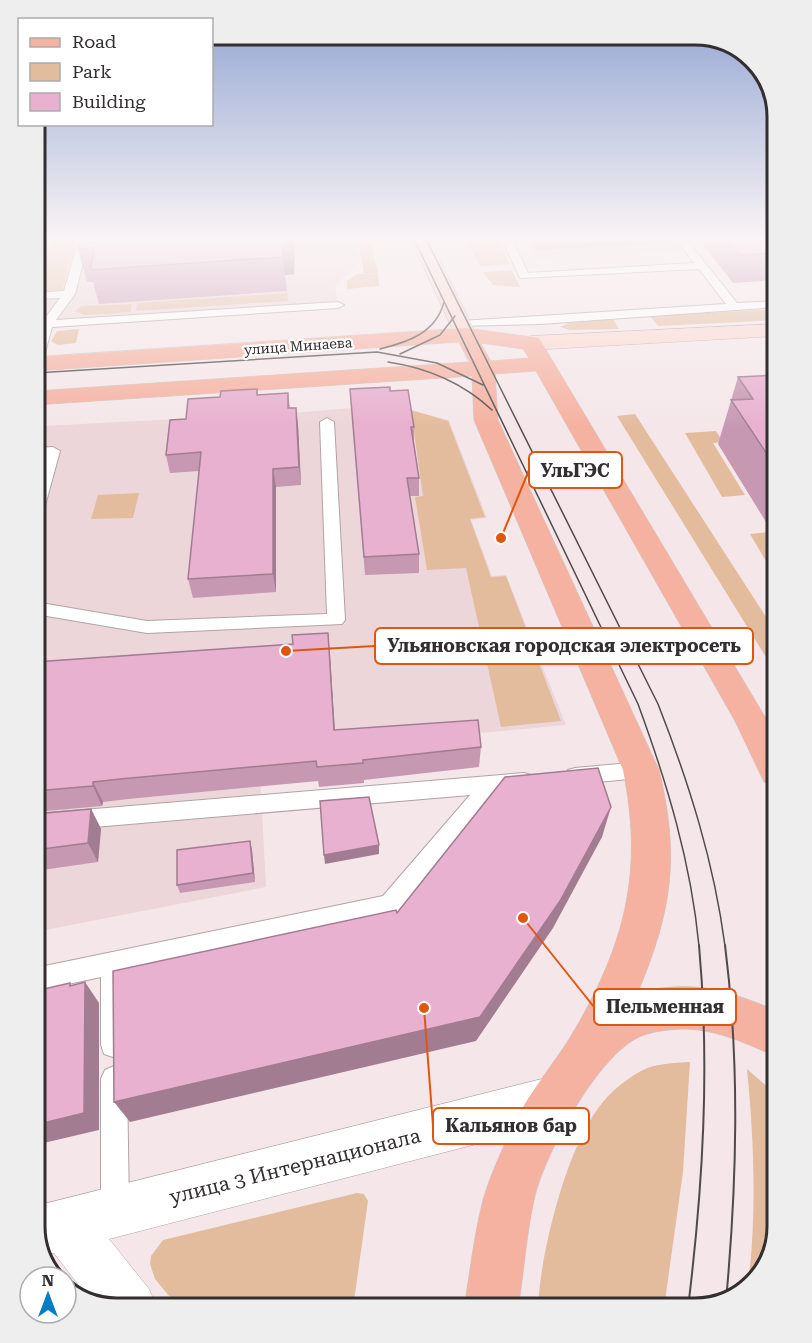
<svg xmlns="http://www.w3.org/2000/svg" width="812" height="1343" font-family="'Roboto Serif',serif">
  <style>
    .built { fill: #ecd6d9 }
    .green { fill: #e3bc9e }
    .forest { fill: #e2b28d }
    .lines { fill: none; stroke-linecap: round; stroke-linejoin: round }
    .lane-casing { stroke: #b1a4a6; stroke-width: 2 }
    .street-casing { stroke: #b1a4a6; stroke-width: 1 }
    .secondary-casing { stroke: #b1a4a6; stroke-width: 1 }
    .primary-casing { stroke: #cac9c9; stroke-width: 1 }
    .lane { fill: #fff; fill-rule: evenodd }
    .street { fill: #fff; fill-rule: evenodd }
    .secondary { fill: #fad8d0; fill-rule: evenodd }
    .primary { fill: #f5b2a1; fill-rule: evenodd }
    .tram-far1 { stroke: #504a4b; stroke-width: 1.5 }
    .tram { stroke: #504a4b; stroke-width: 2 }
    .wall { fill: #c798b2 }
    .shaded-wall { fill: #a27c91 }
    .building { fill: #e7b1cf; stroke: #a27c91; stroke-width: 1.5 }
    .labels { text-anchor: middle; stroke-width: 4.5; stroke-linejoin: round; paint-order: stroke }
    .far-street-label { font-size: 14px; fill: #332e2f; stroke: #fff }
    .near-street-label { font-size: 20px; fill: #332e2f; stroke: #fff }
    .rim { fill: none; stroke: #332e2f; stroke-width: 3 }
    .leader { fill: none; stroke: #df570e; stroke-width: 2 }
    .callout-dot { fill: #df570e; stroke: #fff; stroke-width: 2 }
    .callout { fill: #fff; stroke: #df570e; stroke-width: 2 }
    .callout-label { font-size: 18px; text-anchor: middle; font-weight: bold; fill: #332e2f }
  </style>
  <rect width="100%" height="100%" fill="#f5e7e9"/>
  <path class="built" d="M66,239H356L360,261L335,286L338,305L40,324Z
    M524,239H681L689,250L534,259Z
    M390,405L449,420L487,518L471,520L492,576L506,575L566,725L259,754L266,887L35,932V458L44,426L291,413Z"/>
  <path class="green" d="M52,239H76L62,291L36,292Z
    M465,239H498L510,265L480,266Z
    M512,270L520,287L493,285L483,272Z
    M378,273L379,286L347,289V281L358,274Z
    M287,293L288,301L136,311L137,303Z
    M132,304L131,312L85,315L75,311L82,306Z
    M777,309V320L658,326L650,316Z
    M613,319L619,329L570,330L560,327L569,323Z
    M79,329L76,343L58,345L51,341L57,331Z
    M411,410L448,421L485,517L470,519L491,577L506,576L561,721L501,727L466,568L427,570L415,497L423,496Z
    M635,414L777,634V675L617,416Z
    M716,431L723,442L713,443L745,495L722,497L685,433Z
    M139,493L133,518L91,519L98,495Z
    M768,532L777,547V580L750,534Z
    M690,1062L683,1172L664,1308H538C540,1254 566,1150 599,1107C609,1093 626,1079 641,1071C656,1063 674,1063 690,1062Z
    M747,1069L777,1095V1226L764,1271L748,1285C757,1214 754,1140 747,1069Z
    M357,1193L364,1194L368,1201L353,1308H179L155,1279L150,1264L151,1256L163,1240Z"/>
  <path class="forest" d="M358,239H370L378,273H364Z"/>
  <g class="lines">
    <g class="lane-casing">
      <path id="lane" d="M79,239H89L75,294L56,320L338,302L344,305L338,308L52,327L42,364L35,367V347L40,328H35V322L43,321L60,298L35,299V293L64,291Z
        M502,239H512L528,273L694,263L676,239H686L737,303L777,301V307L540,324L457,326L455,324L461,321L726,304L699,269L520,278Z
        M327,418L334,422L345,620L342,624L147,633L35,614V602L147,621L327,614L320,422Z
        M53,447L60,451L43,513L35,518V489L45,456H35V448Z
        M641,762L648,764L651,770L648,776L641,778L575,784L568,782L565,776L568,770L575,768Z
        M524,773L531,775L534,781L531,787L497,793L397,912L125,972V1045L122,1054L113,1057L104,1054L101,1045V977L35,991V968L383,896L470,795L35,832V814Z
        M114,1066L123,1070L127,1079L129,1210L125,1220L115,1224L105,1220L101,1210V1079L105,1070Z"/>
    </g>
    <g class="street-casing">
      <path id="street" d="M554,1076L571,1083L578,1100L571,1117L554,1124L109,1239L149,1289L157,1308H112L91,1301L54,1253L42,1256L34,1226L36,1206Z"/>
    </g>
    <g class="secondary-casing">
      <path id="secondary" d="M411,239H429L477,335L474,340H458L455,335Z
        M777,324V336L531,350L523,348L520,343L523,338L531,336Z"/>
    </g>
    <g class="primary-casing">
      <path id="primary" d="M466,328L539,338L777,737V786L764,782L735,721L536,371L495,374L498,420L659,770C680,856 672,911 638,992C695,980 725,989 777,1011V1057C747,1044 719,1030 686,1029C672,1029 650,1031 637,1038C596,1059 544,1155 534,1200C526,1236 524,1273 518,1308H464C470,1272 474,1235 483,1200C490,1175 503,1148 514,1124C531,1088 559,1059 578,1024C627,938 643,867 623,770L474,420L472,376L35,405V391L469,362L459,342L35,371V357ZM481,343L523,349L529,358L491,361Z"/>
    </g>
    <use href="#lane" class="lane"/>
    <use href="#street" class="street"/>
    <use href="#secondary" class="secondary"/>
    <use href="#primary" class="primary"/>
    <path class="tram-far1" d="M414,239L638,704C667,783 691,862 699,946
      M426,239L658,704C689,783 714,862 725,946
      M380,349C408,342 436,333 444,302
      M400,354L440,335L455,316
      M388,362C428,368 462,382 492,410
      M35,373L377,352L437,363L483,385"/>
    <path class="tram" d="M725,945C740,1064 737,1181 726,1301
      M688,1308C703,1186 710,1067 699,945"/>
  </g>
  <path class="wall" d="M295,239L294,274L285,275L287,291L99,304L93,282H87L78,249Z
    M531,239H677L676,243L537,250Z
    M705,239H777V280L733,283L704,246Z
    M777,375V540L718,444L738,377Z
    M257,389L258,395L288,393L290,408L298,425L301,485L276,487V592L193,598L188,579L199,471L170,473L166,455L186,419L220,397Z
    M350,389L390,391L414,427V443L419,478V496H410L419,554V573L365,575Z
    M328,633L335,730L481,747L479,767L364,780V783L319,787L318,781L128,799L103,802L102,806L35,812V814L91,809L101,829L98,862L42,870L40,891L35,892V662L293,644Z
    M252,850L255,882L180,893L177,885Z"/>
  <path class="shaded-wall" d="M291,239H295L294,274L285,275L281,241Z
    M296,408L298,425L301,485L299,467Z
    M273,469L276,487V592L273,574Z
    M328,633L330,654L336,751L334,730Z
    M93,782L103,802L102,806L93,786Z
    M611,807L602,837L553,928L476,1041L130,1122L114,1102Z
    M91,809L101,829L98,862L88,843Z
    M250,841L252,850L255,882L253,873Z
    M379,845V854L325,864L324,855Z
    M35,857L42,870L40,891L35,892Z
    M85,982L99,1003V1130L35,1145V1125Z"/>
  <path class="building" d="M81,239H291V240L281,241L283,257L90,270L95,248L78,249Z
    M727,239H777V253L740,255Z
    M777,375V469L731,400L753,399L738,377Z
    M390,387V391L408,390L414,427H411L419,478H407L419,554L364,557L350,389Z
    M257,389V395L288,393V408H296L299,467L273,469V574L188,579L201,452L166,455L170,420L186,419L188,399L220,397L221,391Z
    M328,633L334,730L478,720L481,747L363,760V763L317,767L316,761L120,779L93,782V786L35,791V662L293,644L292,635Z
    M598,768L611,807L560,901L480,1017L114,1102L113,971L396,910L397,913L505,777Z
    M369,797L379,845L324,855L320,801Z
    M91,809L88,843L35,850V814Z
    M250,841L253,873L177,885V850Z
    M85,982L84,1113L35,1125V991L70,983V986Z"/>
  <linearGradient id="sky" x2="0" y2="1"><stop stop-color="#8fa2d2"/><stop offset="0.56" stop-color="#faf4f5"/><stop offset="1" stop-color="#faf4f5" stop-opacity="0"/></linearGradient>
  <rect width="812" height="427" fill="url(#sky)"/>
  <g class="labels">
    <g class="far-street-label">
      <text transform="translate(298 346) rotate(-4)" y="5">улица Минаева</text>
    </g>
    <g class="near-street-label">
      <text transform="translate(295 1166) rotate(-14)" y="7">улица 3 Интернационала</text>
    </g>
  </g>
  <path d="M0 0H812V1343H0ZM117 45H695A72 72 0 0 1 767 117V1226A72 72 0 0 1 695 1298H117A72 72 0 0 1 45 1226V117A72 72 0 0 1 117 45Z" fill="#efeeee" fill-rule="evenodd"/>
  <path class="rim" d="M117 45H695A72 72 0 0 1 767 117V1226A72 72 0 0 1 695 1298H117A72 72 0 0 1 45 1226V117A72 72 0 0 1 117 45Z"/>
  <path class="leader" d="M501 538L529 470M286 651L375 646M523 918L594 1007M424 1008L433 1126"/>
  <g class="callout-dot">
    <circle cx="501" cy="538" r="6"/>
    <circle cx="286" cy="651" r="6"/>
    <circle cx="523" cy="918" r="6"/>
    <circle cx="424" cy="1008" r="6"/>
  </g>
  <g class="callout">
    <rect x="529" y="452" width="93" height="36" rx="6"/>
    <rect x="375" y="628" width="378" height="36" rx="6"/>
    <rect x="594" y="989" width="142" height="36" rx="6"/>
    <rect x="433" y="1108" width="156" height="36" rx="6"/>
  </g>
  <g class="callout-label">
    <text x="575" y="477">УльГЭС</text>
    <text x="564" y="652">Ульяновская городская электросеть</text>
    <text x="665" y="1013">Пельменная</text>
    <text x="511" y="1132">Кальянов бар</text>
  </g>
  <rect x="18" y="18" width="195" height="108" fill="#ffffff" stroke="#adabac" stroke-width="1.5"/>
  <rect x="30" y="38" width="30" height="9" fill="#f5b2a1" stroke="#adabac" stroke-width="1.5"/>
  <text x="72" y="48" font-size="18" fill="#332e2f">Road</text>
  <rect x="30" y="63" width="30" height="18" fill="#e3bc9e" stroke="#adabac" stroke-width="1.5"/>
  <text x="72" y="78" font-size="18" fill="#332e2f">Park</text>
  <rect x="30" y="93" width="30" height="18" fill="#e7b1cf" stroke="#adabac" stroke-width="1.5"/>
  <text x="72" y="108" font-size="18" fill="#332e2f">Building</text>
  <g transform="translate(48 1295)"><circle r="28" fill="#ffffff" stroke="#adabac" stroke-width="1.5"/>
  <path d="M0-4.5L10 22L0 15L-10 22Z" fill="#047cc6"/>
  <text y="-9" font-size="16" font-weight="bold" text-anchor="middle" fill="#332e2f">N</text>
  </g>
</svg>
